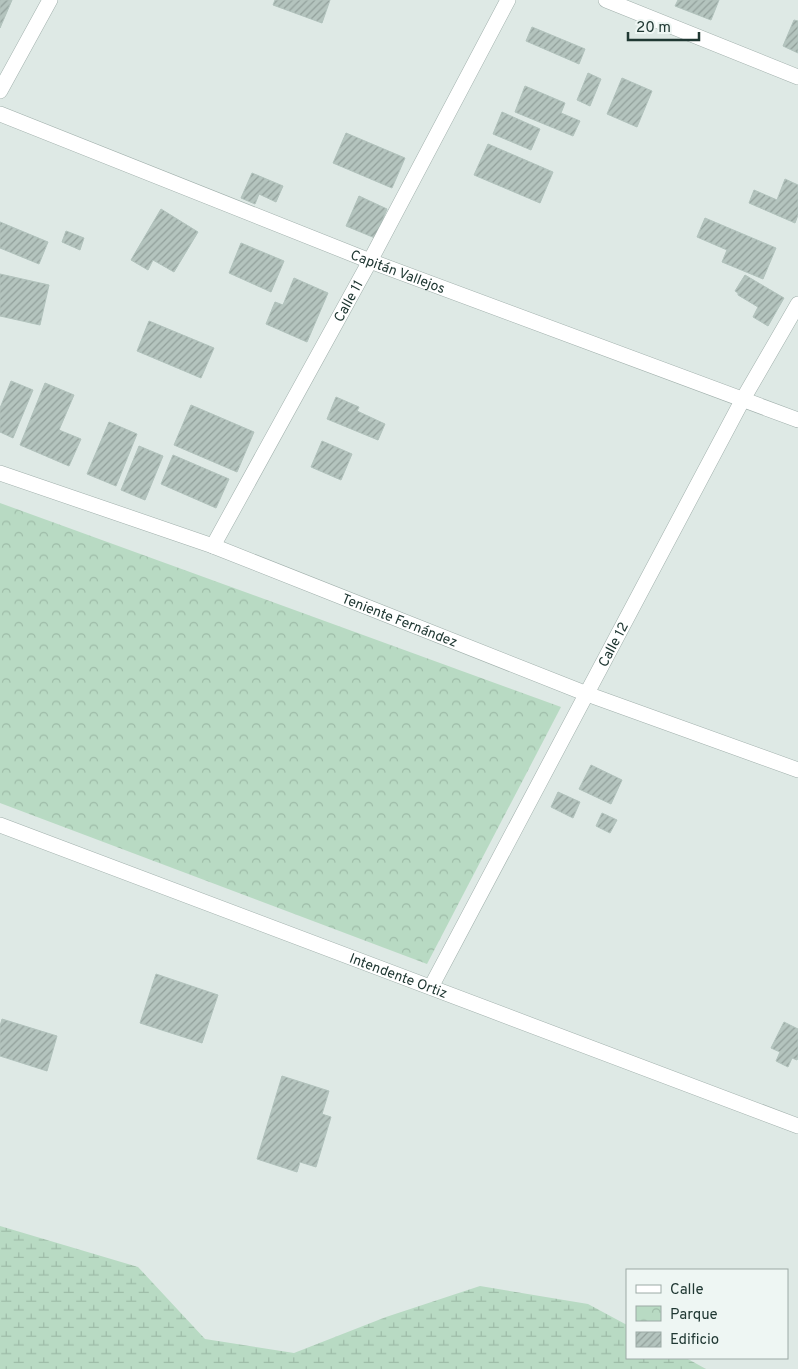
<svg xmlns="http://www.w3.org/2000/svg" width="798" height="1369" font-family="Overpass,sans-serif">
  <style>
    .wetland { fill: url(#wetland-marsh) }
    .park { fill: url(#park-crowns) }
    .building { fill: url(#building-hatch); stroke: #b1c2bc }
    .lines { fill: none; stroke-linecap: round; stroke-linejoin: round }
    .minor-casing { stroke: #a1b0ac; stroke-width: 16 }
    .minor { stroke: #fff; stroke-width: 15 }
    .labels { text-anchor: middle; stroke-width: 4; stroke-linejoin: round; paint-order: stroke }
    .street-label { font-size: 14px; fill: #203833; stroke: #eef6f3 }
  </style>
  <defs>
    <pattern id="wetland-marsh" width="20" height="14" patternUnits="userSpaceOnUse" patternTransform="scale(1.25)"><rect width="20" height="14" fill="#b8dac3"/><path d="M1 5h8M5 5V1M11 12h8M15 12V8" fill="none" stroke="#9ebca8"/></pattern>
    <pattern id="park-crowns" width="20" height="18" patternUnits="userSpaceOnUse" patternTransform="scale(1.25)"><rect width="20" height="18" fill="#b8dac3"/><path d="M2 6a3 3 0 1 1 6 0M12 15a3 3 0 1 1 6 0" fill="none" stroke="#9ebca8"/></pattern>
    <pattern id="building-hatch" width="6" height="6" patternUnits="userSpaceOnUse" patternTransform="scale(1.25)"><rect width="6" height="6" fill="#b4c4be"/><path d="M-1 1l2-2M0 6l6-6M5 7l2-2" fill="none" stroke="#92a09b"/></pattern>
  </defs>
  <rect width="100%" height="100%" fill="#dee9e5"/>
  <path class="wetland" d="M0,1226L138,1267L205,1339L294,1353L386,1317L480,1286L588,1304L627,1325V1358H686L706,1369H0Z"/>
  <path class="park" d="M0,503L561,707L427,964L0,803Z"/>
  <path class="building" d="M0,0H12L0,28Z
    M275,0H330L322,23L273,5Z
    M678,0H719L711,20L675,6Z
    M794,20L798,21V53L783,46Z
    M532,27L585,49L579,64L526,41Z
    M588,73L601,79L590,106L577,100Z
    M622,78L652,91L637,127L607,114Z
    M525,86L565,103L561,113L580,121L573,136L515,112Z
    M502,112L540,129L531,150L493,134Z
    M346,133L405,158L392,188L333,163Z
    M488,144L553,172L540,203L474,175Z
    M252,173L283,186L276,202L259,194L255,204L241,198Z
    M785,179L798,185V215L795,223L749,203L754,190L777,200Z
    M359,196L387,209L375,238L346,226Z
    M161,209L198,232L174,272L153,260L148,270L131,260Z
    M705,218L776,248L763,279L722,262L727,250L697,237Z
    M0,222L48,242L39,264L0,248Z
    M66,231L84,238L80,250L62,242Z
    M241,243L284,261L271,292L229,273Z
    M0,274L49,285L40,325L0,316Z
    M745,275L784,298L768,326L753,317L758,307L738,295V293L735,291Z
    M294,278L328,293L307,342L266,324L275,302L283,305Z
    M149,321L214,348L201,378L137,351Z
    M11,381L33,390L13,438L0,432V408Z
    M45,383L74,395L59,430L81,439L69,466L20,445Z
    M336,397L359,407L357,411L385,424L378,440L327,419Z
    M191,405L254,432L237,472L174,445Z
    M109,422L137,434L116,486L87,474Z
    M322,441L352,454L341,480L311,467Z
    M139,446L163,456L145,500L121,490Z
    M173,455L229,479L216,508L161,484Z
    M591,765L622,780L611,804L579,789Z
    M558,792L580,802L573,818L551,807Z
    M602,813L617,820L610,833L596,826Z
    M156,974L218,995L202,1043L140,1023Z
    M2,1019L57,1036L47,1071L0,1056V1026Z
    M784,1022L798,1029V1058L797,1060L792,1058L788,1067L776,1061L780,1052L771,1048Z
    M282,1076L329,1091L322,1114L331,1117L316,1167L300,1162L297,1172L257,1159Z"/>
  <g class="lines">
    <g class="minor-casing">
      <g id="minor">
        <path d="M606,0L798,77"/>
        <path d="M0,91L50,0"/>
        <path id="s1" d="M0,114L370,261L798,420"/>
        <path id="s2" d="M0,473L213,546L587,694L798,770"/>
        <path id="s3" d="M213,546L370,261L508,0"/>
        <path id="s4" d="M0,825L798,1126"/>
        <path id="s5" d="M431,987L743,399L798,304"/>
      </g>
    </g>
    <use href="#minor" class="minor"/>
  </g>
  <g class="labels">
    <g class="street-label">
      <text dy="5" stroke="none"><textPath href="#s1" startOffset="428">Capitán Vallejos</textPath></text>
      <text dy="5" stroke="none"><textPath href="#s3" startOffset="280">Calle 11</textPath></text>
      <text dy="5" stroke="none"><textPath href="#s2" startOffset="426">Teniente Fernández</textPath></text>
      <text dy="5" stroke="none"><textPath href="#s5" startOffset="388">Calle 12</textPath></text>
      <text dy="5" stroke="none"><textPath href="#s4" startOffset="426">Intendente Ortiz</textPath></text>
    </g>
  </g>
  <rect x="626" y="1269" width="162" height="90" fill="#eef6f3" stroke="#9caaa6"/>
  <rect x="636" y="1285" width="25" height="8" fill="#ffffff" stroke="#9caaa6"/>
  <text x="670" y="1294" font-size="15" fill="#203833">Calle</text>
  <rect x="636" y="1306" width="25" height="15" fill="url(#park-crowns)" stroke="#9caaa6"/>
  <text x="670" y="1319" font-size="15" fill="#203833">Parque</text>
  <rect x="636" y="1332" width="25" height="15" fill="url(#building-hatch)" stroke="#9caaa6"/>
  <text x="670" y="1344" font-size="15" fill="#203833">Edificio</text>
  <path d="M628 32v8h71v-8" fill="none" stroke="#203833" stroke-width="2.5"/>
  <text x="636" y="32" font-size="15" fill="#203833" stroke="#eef6f3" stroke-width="4" paint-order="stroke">20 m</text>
</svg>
